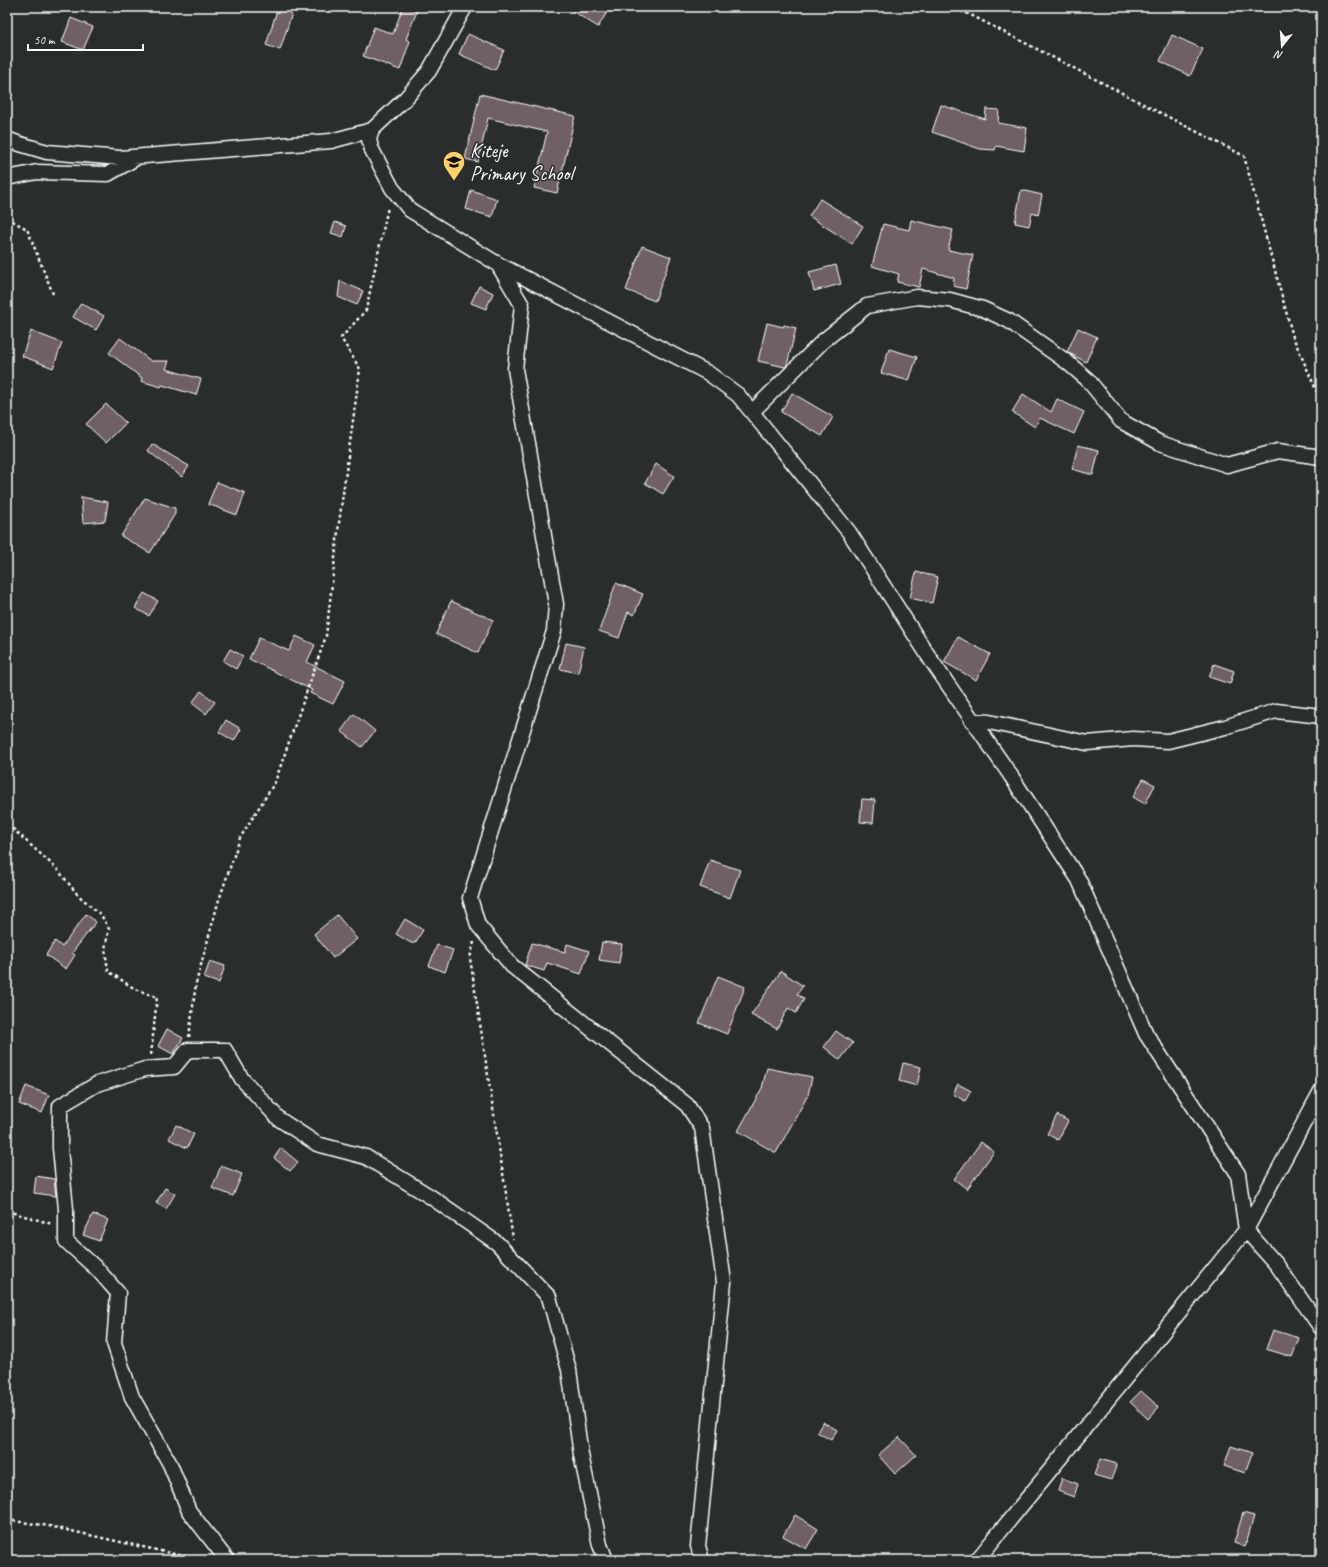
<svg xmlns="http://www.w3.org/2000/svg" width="1328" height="1567" font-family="Caveat,sans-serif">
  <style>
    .building { fill: #715f66; stroke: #fff }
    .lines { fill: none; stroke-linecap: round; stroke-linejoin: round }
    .minor-casing { stroke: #fff; stroke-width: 17 }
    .path { stroke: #fff; stroke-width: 2.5; stroke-dasharray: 3 3; stroke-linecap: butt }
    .minor { stroke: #2a2d2e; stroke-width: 14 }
    .labels { text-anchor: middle; stroke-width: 3; stroke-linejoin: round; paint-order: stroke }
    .poi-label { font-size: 20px; fill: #fff; stroke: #2a2d2e; text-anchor: start }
  </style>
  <rect width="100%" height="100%" fill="#2a2d2e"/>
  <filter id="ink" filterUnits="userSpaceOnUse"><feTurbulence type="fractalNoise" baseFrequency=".025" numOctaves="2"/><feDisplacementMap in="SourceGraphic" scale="8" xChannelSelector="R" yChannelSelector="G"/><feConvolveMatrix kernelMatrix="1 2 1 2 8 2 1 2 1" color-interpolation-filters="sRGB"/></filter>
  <g filter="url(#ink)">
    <path class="building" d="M278,7H294L280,50L266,45Z
      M403,7L417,11L406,39L410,41L400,70L363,56L374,27L393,34Z
      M566,7H610L598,27Z
      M71,18L93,27L83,50L62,42Z
      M468,34L504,50L495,70L459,54Z
      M1172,35L1203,49L1190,76L1160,61Z
      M480,94L575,116L557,193L534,188L547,132L488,118L478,162L465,159Z
      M941,105L985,119L986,109L999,110L998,123L1027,128L1024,151L996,146L995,150L980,149L932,132Z
      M471,190L497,199L492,217L466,209Z
      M1021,190L1042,195L1038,215L1032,213L1029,226L1015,223Z
      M820,199L863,226L852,244L809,216Z
      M911,220L953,230L948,250L973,255L966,289L953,286L954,278L923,269L919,287L897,282L899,274L872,266L883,224L909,230Z
      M335,222L346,226L343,237L331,233Z
      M642,246L671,257L655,301L626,290Z
      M836,265L841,284L814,291L809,272Z
      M340,281L363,291L357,305L338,297Z
      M479,286L493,293L486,309L471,303Z
      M81,303L104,316L96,330L73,317Z
      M767,323L783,327L784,325L796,328L787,365L785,367L758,361Z
      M1078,328L1097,337L1086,362L1067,352Z
      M31,331L62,343L53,368L22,356Z
      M120,338L151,361H169L166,369L201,379L196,395L162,385L161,387L141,381L142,378L109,353Z
      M889,349L917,357L909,381L881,373Z
      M792,393L833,417L822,436L781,412Z
      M1023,394L1051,412L1057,399L1084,412L1074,434L1040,418L1035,427L1012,412Z
      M106,404L126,423L106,443L86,424Z
      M152,444L189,466L182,477L148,451Z
      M1078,445L1099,450L1093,475L1072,469Z
      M656,464L674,476L663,494L645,483Z
      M217,482L245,493L237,515L208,504Z
      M81,497L108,502L105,521L83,523Z
      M145,498L175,508V514L150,553L121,536Z
      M916,572L938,577L932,603L910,598Z
      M616,583L643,594L634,615L628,612L619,638L599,631Z
      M144,593L158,601L149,616L135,608Z
      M451,601L493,620L478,653L436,634Z
      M296,636L315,645L307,662L345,681L333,704L310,693L312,690L249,659L259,638L289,651Z
      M958,637L990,654L976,680L944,662Z
      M566,643L584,647L578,673L560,669Z
      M230,649L243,656L236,669L223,661Z
      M1214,664L1234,671L1230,684L1209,677Z
      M201,691L215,702L206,714L192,703Z
      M354,714L375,731L362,747L341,731Z
      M226,720L241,729L234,741L219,732Z
      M1143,779L1155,785L1145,804L1133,797Z
      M862,799L875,800L873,823L860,822Z
      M710,860L740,870L730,898L700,887Z
      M86,914L96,922L72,953L75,955L66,969L46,955L55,941L62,947Z
      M337,915L357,939L333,958L314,934Z
      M405,919L423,930L415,943H411L396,934Z
      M602,942L622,944L619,963L599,960Z
      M532,943L565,952L567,944L589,951L581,974L547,963L544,971L525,965Z
      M437,945L453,950L445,972L429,966Z
      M210,961L225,966L219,983L204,978Z
      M781,971L803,986L797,994L804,999L796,1013L788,1008L777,1029L751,1015Z
      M718,976L745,987L727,1034L699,1023Z
      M167,1029L183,1038L173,1054L158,1046Z
      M836,1031L853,1043L840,1060L824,1047Z
      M903,1063L921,1067L917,1086L899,1081Z
      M767,1068L812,1077L808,1095L776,1153L738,1131L762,1088Z
      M958,1084L971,1091L965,1101L953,1094Z
      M26,1086L49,1095L42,1113L19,1104Z
      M1057,1115L1068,1121L1058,1140L1047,1134Z
      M176,1125L194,1134L187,1148L169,1139Z
      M981,1142L994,1152L967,1189L954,1179Z
      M281,1148L298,1162L290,1171L274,1158Z
      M221,1166L242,1174L233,1196L212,1188Z
      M36,1176L54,1179L56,1196L34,1193Z
      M165,1188L175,1194L166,1209L156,1203Z
      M93,1214L108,1220L99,1241L83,1235Z
      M1273,1330L1299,1338L1292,1357L1266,1349Z
      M1141,1391L1159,1407L1148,1419L1130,1402Z
      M823,1422L837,1430L831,1440L817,1432Z
      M899,1437L916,1455L895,1474L878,1455Z
      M1231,1446L1252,1453L1245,1473L1224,1466Z
      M1100,1459L1117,1464L1111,1480L1094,1475Z
      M1062,1478L1078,1484L1074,1497L1058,1491Z
      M1243,1513L1254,1516L1245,1547L1234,1543Z
      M795,1515L818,1529L806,1549L783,1536Z"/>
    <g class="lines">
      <g class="minor-casing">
        <path id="minor" d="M372,130L405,99L429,71L465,7
          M7,139L20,144L47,152L120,158L331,141L372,130L369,139L371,148L392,188L410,210L496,263L708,373L738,395L849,532L931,660L1011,776L1079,880L1146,1034L1238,1174L1246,1230L1277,1265L1321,1328
          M7,178L37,172L108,174L136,158
          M497,263L522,305L515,369L556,604L554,631L470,898L478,925L512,966L687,1105L702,1128L724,1282L698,1546L702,1560
          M752,412L823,341L867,306L917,297L950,300L983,309L1009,321L1067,362L1088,380L1121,421L1160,443L1227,465L1278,451L1321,457
          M971,720L989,722L1087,743L1133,739L1168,741L1225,727L1276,711L1321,716
          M227,1560L189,1511L170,1464L132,1397L114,1343L118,1293L97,1269L66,1241V1209L60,1148V1106L97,1084L145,1069L174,1067L188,1050H225L242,1079L279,1119L317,1144L366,1157L431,1197L497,1243L549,1297L569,1370L581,1455L600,1545L606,1560
          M977,1560L1246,1230L1321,1091"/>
      </g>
      <path class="path" d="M949,7L971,15L1244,156L1293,337L1321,401
        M7,218L27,229L53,294
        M7,826L12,828L57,869L78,895L101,915L109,929L105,949L108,971L135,989L157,997L151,1055
        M474,942L470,958L513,1239
        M189,1037L196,983L218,903L240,838L275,782L326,636L339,523L360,369L341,338L366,310L388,207
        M7,1211L52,1224
        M7,1520L49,1526L201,1560"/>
      <use href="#minor" class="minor"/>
    </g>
  </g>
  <defs>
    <g id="school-pin" transform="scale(1.15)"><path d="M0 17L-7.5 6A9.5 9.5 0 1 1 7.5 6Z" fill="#ffd166" stroke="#2a2d2e"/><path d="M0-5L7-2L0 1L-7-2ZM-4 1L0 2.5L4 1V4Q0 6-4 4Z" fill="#111"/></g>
  </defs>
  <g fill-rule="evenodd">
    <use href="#school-pin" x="454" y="162"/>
  </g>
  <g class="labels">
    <g class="poi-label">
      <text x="470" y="157">Kiteje<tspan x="470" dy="23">Primary School</tspan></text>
    </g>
  </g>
  <rect width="1328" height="1567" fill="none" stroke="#2a2d2e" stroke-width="24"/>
  <rect x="12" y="12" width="1304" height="1543" fill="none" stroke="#fff" stroke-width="1.5" filter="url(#ink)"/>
  <g transform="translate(1282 46) rotate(197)" stroke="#2a2d2e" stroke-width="3" paint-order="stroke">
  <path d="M0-3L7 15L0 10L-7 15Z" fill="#ffffff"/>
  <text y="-6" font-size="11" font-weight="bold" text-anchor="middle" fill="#ffffff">N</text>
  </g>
  <path d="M28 44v6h115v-6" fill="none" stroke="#ffffff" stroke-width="2"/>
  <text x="34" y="44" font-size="12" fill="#ffffff" stroke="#2a2d2e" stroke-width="3" paint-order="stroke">50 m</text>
</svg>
